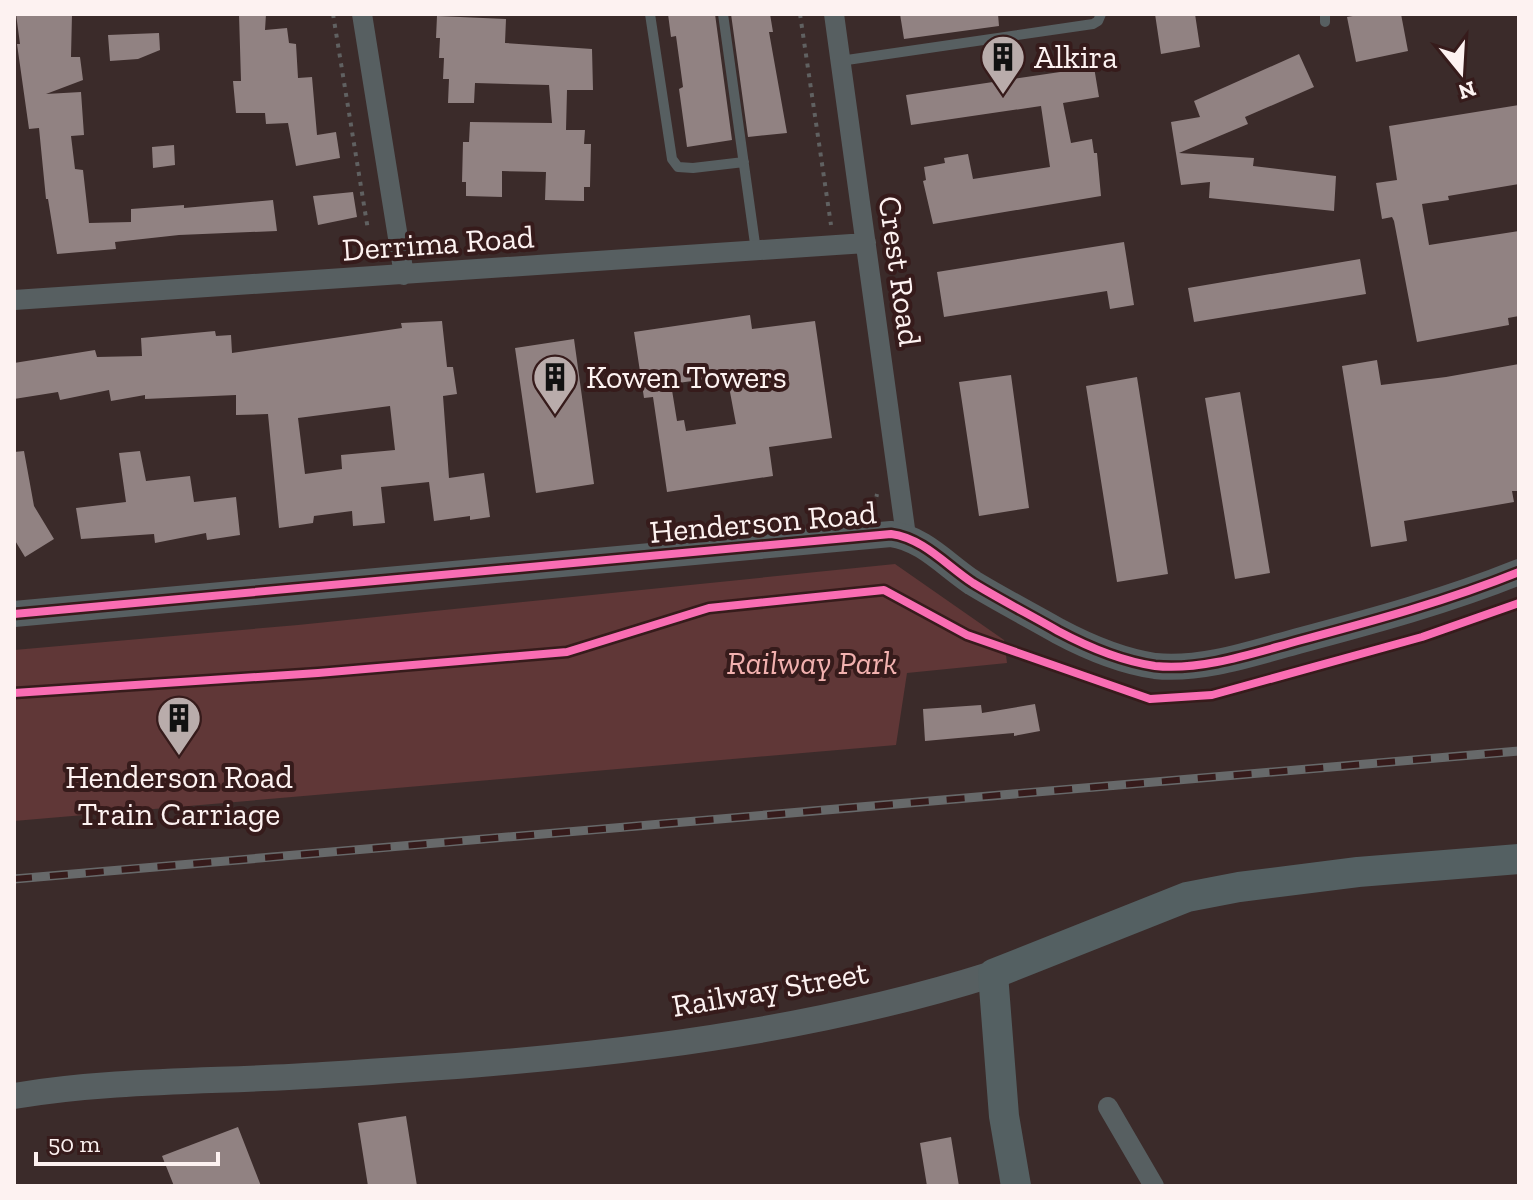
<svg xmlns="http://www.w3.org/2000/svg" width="1533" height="1200" font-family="'Zilla Slab',serif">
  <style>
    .green { fill: #603737 }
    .building { fill: #918282; fill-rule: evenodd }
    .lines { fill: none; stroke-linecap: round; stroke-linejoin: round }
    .path { stroke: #606161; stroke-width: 4; stroke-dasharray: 4 6; stroke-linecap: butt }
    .service { stroke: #575f61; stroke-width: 10 }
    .minor { stroke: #575f61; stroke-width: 20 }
    .tertiary { stroke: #575f61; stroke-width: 26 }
    .secondary { stroke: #546062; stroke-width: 30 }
    .rail-casing { stroke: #67696a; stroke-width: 9 }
    .rail { stroke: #361b1b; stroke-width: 6; stroke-dasharray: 18; stroke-linecap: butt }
    .cycleway-casing { stroke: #361b1b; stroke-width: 13 }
    .cycleway { stroke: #f96db3; stroke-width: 8 }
    .labels { text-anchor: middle; stroke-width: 8; stroke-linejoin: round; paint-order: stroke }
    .poi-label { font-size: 32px; fill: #fdf2f1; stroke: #361b1b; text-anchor: start }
    .street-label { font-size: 32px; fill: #fdf2f1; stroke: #361b1b }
    .park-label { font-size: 32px; font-style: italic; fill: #f2b1af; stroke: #361b1b }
  </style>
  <rect width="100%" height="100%" fill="#3b2b2a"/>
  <path class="green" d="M895,564L1004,640L1007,663L907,673L896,745L14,821V650L298,625Z"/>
  <path class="building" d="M16,14H72L71,57H80L83,80L46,94L81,92L84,135L71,136L75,169L83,170L89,223L131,222V209L184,205V208L273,200L277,231L179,235L115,242L116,249L57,254L48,199H46L39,128L29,129L17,44H20Z
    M239,14H266L265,30L287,28L289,43L296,44L298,78L312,77L317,135L336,132L340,158L296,166L288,123L266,124L265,113H236L233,81H241Z
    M668,14H715L732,140L687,147L679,89L683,87L676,36L671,37Z
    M731,14H770L773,32H769L787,133L748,137Z
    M900,14H998L999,26L904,39Z
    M1155,14H1195L1200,47L1161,54Z
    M1364,14H1401L1408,51L1356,62L1347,17Z
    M437,16L506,19L505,43L592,49L593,90H567L566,130H585L584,144H591L590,187H584V201L545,200L546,172L502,171V197L466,196V182H462L463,142H469L470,122L552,123L549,85L475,83L474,103H448L449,79H443L444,58H439L440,38H436Z
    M159,33L160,50L138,59L110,61L108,35Z
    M1299,54L1314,87L1245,117L1248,124L1179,153L1254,158L1253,166L1336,176L1334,211L1209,198L1210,182L1181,185L1171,122L1200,117L1194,101Z
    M1094,67L1099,97L1063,103L1071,143L1092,139L1094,153H1097L1101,196L933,224L923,181L926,180L924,167L945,163L944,158L968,154L973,179L1050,167L1041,106L911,125L906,95Z
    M1519,105V184L1448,196L1449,200L1422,204L1429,245L1519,231V316L1508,318L1509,325L1417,342L1394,221L1392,217L1382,219L1376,183L1397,180L1389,126Z
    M174,145L175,165L153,168L152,147Z
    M353,192L357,217L318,225L313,196Z
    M1124,242L1134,305L1110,309L1107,291L944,317L937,272Z
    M1360,259L1366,294L1194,322L1188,288Z
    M750,315L752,329L815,321L832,438L769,447L773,476L667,492L653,397L644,398L634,332ZM727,376L736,424L686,431L684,420L677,421L671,384Z
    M442,321L447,367H453L457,394L443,396L449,478L484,473L490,517L470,520V516L434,521L429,482L381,487L385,523L353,526L352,511L314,516L313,523L279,528L268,414L236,415V395L145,399V395L111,401L109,390L60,400L58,392L14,399V363L95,350L97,357L142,356L141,338L215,331L216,336L231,335L232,353L402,328L401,323ZM390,406L395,450L341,455L342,469L305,474L298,418Z
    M574,339L594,484L536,493L515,348Z
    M1377,360L1381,385L1446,377L1519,364V491H1512L1514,502L1404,521L1407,541L1371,547L1342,366Z
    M1011,375L1029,508L979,516L959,382Z
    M1137,377L1168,574L1117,582L1086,386Z
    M1240,392L1270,573L1235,579L1205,398Z
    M24,451L34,506L54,539L25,557L14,539V452Z
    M140,451L146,481L190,476L194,502L236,497L240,535L207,540L206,533L155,543L154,534L81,539L76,508L126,502L119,453Z
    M1035,704L1040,731L1014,736V733L925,741L923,709L981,705L982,713Z
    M406,1116L417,1186H368L358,1123Z
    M238,1127L261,1186H174L162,1156Z
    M951,1137L959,1186H927L920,1143Z"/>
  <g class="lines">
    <path class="path" d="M333,14L368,230
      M800,14L831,225
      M863,511L876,499L877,494"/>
    <path class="service" d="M650,14L672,159L678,167L693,168L744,162
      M723,14L756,251
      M1325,22V14
      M840,61L1093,24L1098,21L1101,14"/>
    <path class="minor" d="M362,14L404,275
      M834,14L906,536
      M14,300L866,243
      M1108,1107L1154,1186"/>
    <path class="tertiary" d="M14,614L891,534C923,538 947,566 973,583C1001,600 1030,615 1058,631C1088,647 1121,661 1155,666C1201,671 1254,653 1298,641C1373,621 1447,601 1519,572
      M14,1096C115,1079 220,1082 323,1075C549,1061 775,1043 993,974"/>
    <path class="secondary" d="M1016,1186L1004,1116L993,974L1187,897L1239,887L1358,872L1519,859"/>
    <g class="rail-casing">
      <path id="rail" d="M14,879L1519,751"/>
    </g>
    <use href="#rail" class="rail"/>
    <g class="cycleway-casing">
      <path id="cycleway" d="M14,614L891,534C923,538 947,566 973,583C1001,600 1030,615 1058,631C1088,647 1121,661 1155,666C1201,671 1254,653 1298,641C1373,621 1447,601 1519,572
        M14,693L318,673L567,652L709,608L884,590L967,635L1150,699L1212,695L1422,637L1519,603"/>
    </g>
    <use href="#cycleway" class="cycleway"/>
  </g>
  <defs>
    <g id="building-pin" transform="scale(2.3)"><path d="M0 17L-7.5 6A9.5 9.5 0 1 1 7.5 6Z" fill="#b9acab" stroke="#361b1b"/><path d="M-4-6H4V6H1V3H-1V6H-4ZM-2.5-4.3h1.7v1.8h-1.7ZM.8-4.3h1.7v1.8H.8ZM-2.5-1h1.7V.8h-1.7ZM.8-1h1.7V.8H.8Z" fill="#111"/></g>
  </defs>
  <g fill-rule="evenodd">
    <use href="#building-pin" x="1003" y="57"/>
    <use href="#building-pin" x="555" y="377"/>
    <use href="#building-pin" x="179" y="718"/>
  </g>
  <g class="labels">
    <g class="poi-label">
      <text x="1034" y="68">Alkira</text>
      <text x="586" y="388">Kowen Towers</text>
      <text x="179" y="788" text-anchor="middle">Henderson Road<tspan x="179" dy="37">Train Carriage</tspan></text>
    </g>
    <g class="street-label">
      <text transform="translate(438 243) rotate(-4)" y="11">Derrima Road</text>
      <text transform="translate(900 271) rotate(82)" y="11">Crest Road</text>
      <text transform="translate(763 522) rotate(-5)" y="11">Henderson Road</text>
      <text transform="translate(770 989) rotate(-10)" y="11">Railway Street</text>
    </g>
    <g class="park-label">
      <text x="812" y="674">Railway Park</text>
    </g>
  </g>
  <rect width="1533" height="1200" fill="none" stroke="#fdf2f1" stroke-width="32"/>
  <g transform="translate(1461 72) rotate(162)" stroke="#361b1b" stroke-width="6" paint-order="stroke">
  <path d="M0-6L14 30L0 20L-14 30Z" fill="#fdf2f1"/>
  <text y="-12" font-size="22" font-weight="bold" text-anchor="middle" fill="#fdf2f1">N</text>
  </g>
  <path d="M36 1152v12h182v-12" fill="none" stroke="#fdf2f1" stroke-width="4"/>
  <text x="48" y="1152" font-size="24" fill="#fdf2f1" stroke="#361b1b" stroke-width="6" paint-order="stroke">50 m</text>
</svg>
